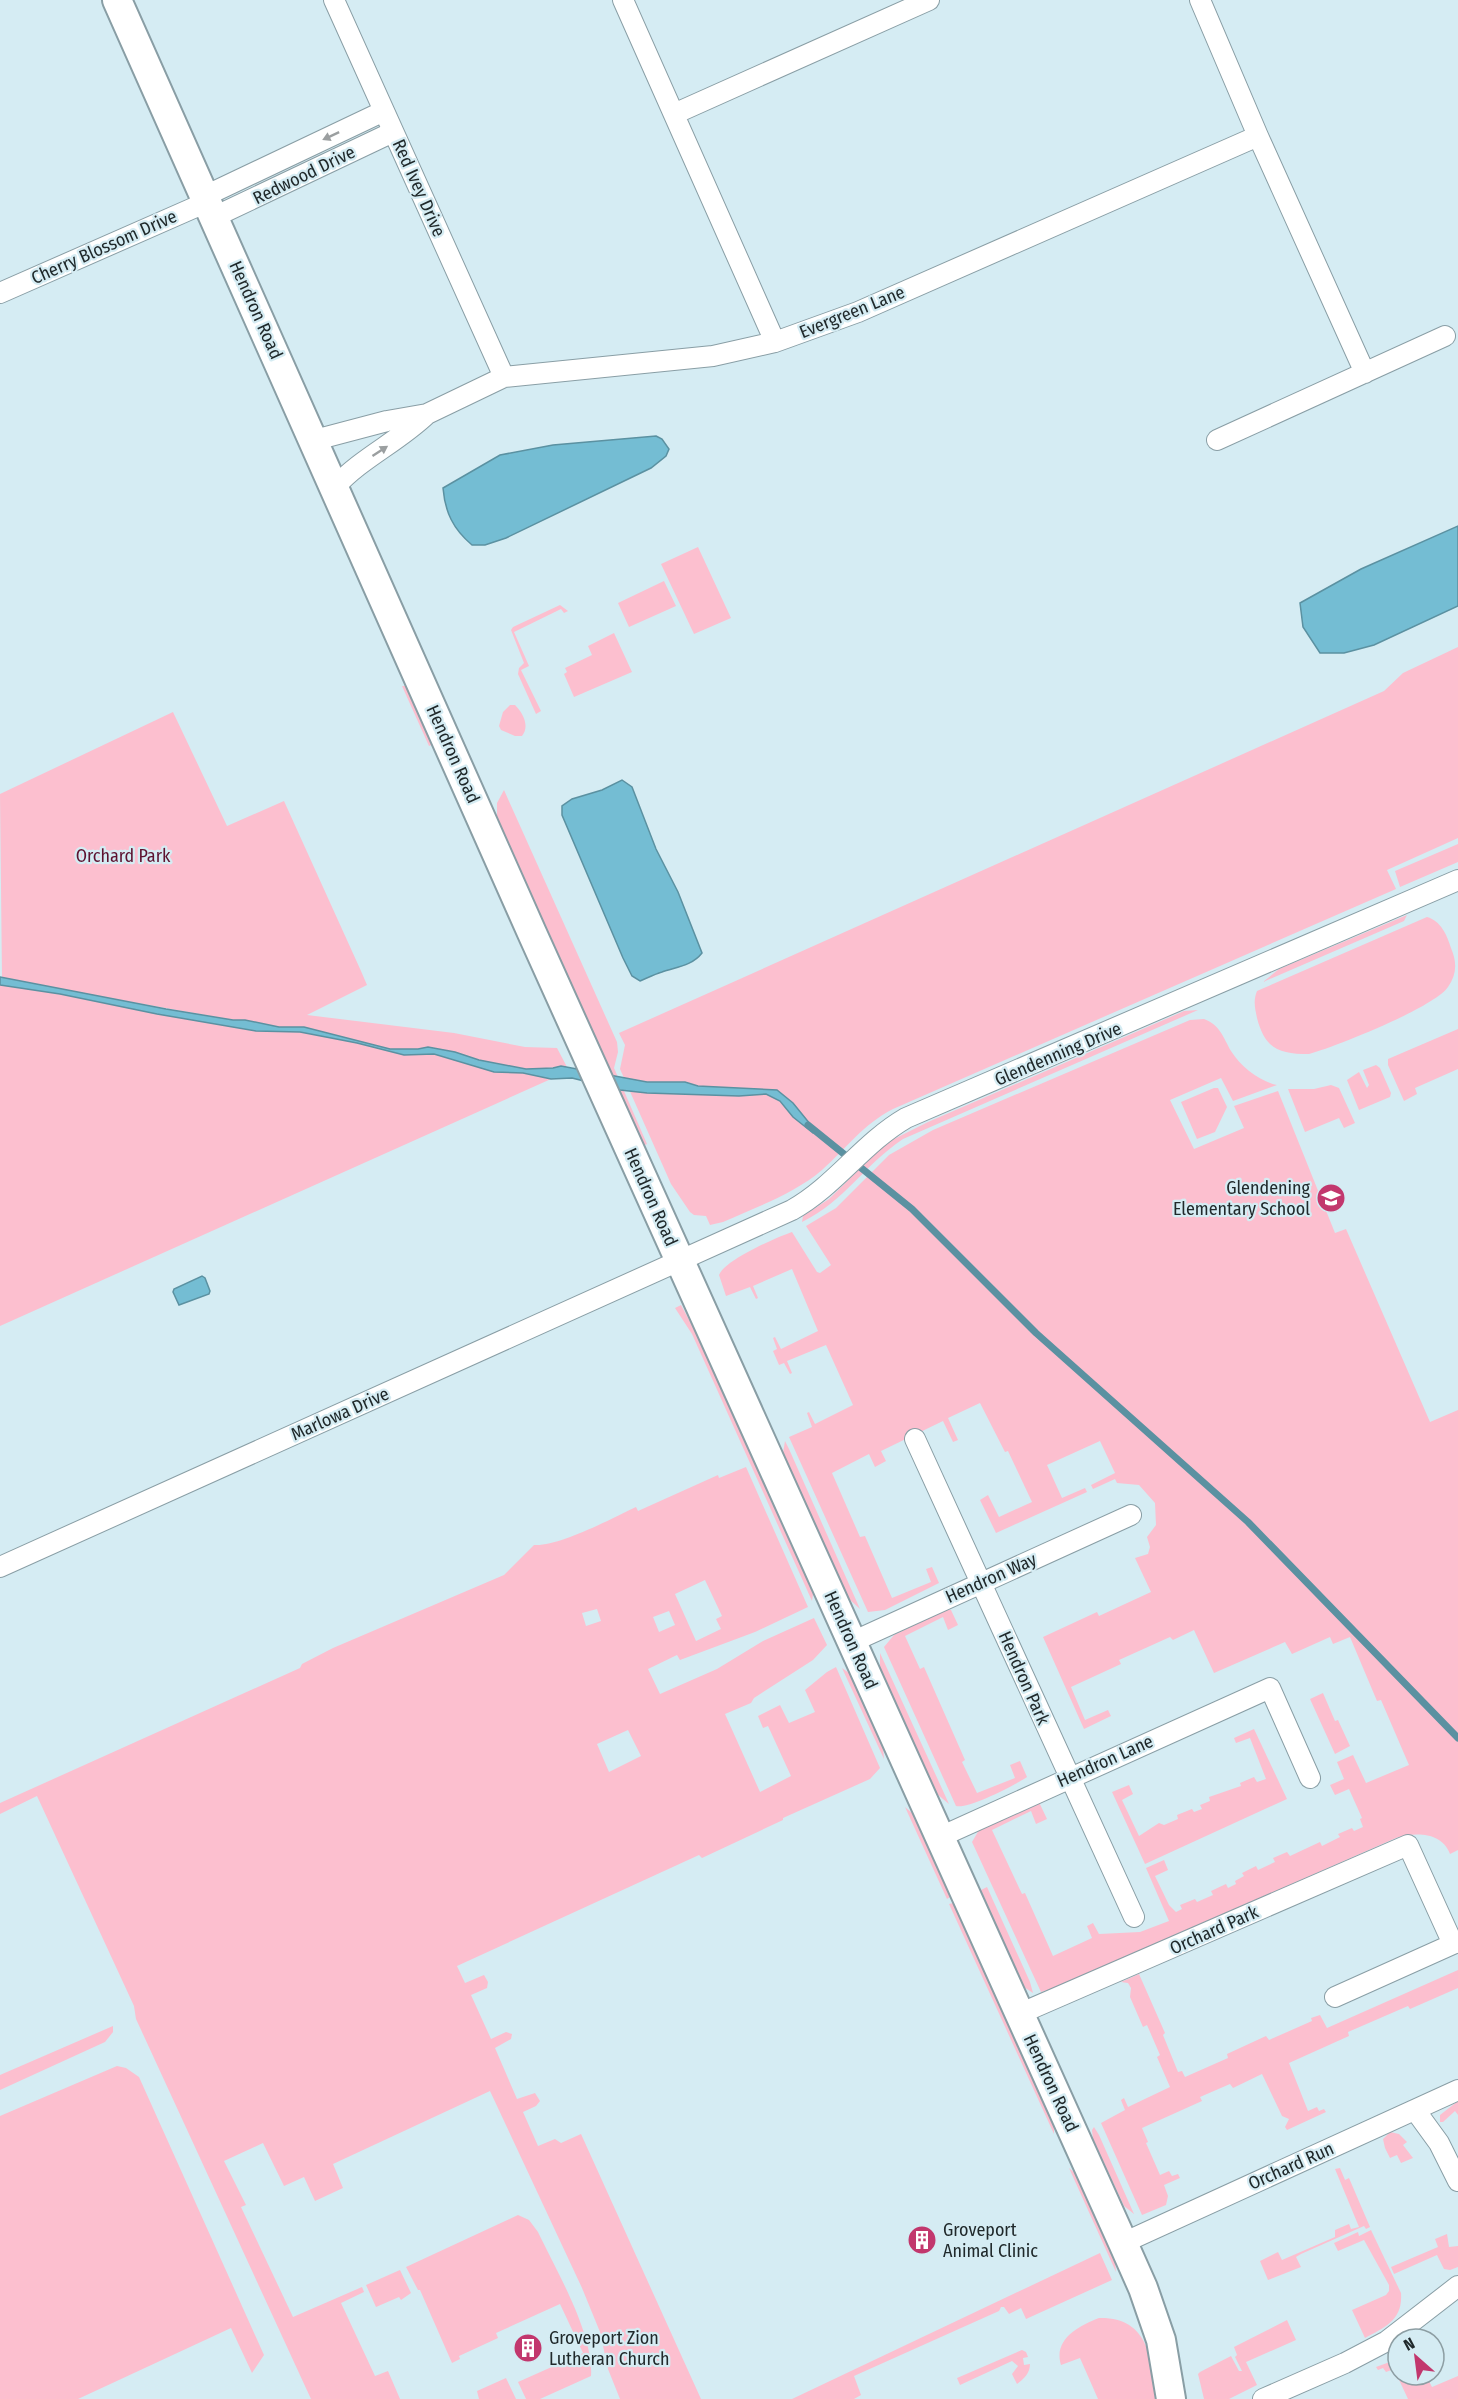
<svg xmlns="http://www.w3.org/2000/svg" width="1458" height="2399" font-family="'Fira Sans Condensed',sans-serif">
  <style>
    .green { fill: #fcbfcf; fill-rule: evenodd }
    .water { fill: #74bdd3; stroke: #5b91a1; stroke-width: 1.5 }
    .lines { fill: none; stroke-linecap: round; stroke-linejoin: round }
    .stream { stroke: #5b91a1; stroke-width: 7 }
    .street-casing { stroke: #899ea5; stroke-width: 22 }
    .secondary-casing { stroke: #899ea5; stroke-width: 32 }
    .street { stroke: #fff; stroke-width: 20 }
    .secondary { stroke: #fff; stroke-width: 28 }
    .oneway { fill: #9b9fa0 }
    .labels { text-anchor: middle; stroke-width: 4.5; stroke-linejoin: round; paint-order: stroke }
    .street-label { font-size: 18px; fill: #20292b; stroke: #d5ecf3 }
    .park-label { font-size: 18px; fill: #5d1230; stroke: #d5ecf3 }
    .poi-label { font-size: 18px; fill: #20292b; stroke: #d5ecf3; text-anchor: start }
  </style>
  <rect width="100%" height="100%" fill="#d5ecf3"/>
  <path class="green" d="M698,547L731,618L694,634L661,564Z
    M664,581L676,606L629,627L618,603Z
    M560,605L568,611L564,613L561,609L514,632L529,666L521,670L541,711L536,714L518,674L519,668L524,663L511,630L513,627Z
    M614,633L632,672L574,697L564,674L567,672L565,668L592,655L588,646Z
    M1458,647V838L1387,870L1396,889L893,1109C862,1125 847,1148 822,1170C794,1194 756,1207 723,1222L710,1225L706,1216L694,1215L690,1212L671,1184L620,1069L625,1045L619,1033L1384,691L1403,673Z
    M402,686H408L434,744L429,746Z
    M510,705H515C523,713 530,726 522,736H515L501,730L499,726L503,712Z
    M173,712L227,826L284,801L361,971L367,985L307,1015L454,1033L525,1047L557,1048L567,1067L526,1069L479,1060L455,1052L428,1047L418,1049H390L304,1027H279L245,1020H233L2,979L0,794Z
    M504,790L617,1042L618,1052L614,1068L647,1144L643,1146L497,823V803Z
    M1458,844V862L1400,887L1395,871Z
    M1407,915L1404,921L1263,982L1279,969Z
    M1427,917C1441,921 1447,935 1451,948C1457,962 1457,974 1448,987C1435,1007 1335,1047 1309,1054C1279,1054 1265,1049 1257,1018C1255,1008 1253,1001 1257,991Z
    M0,985L60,994L256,1031L300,1032L357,1043L404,1055L434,1054L494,1072L523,1073L551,1079L0,1326Z
    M1198,1010L903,1139C864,1165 846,1200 802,1222L803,1216L829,1199L879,1150L894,1139L928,1122L1175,1015L1184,1011Z
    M1204,1019C1220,1025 1223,1037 1231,1051C1241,1067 1259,1081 1277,1085L1233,1101L1221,1078L1170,1100L1194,1149L1244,1128L1234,1106L1278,1091L1335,1233L1346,1229L1430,1422L1458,1410V1850L1450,1854C1442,1832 1415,1832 1396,1838L1060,1986L1041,1992L972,1842L979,1830L1038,1800L1047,1819L1036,1824L1031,1811L992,1830L1022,1894L1025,1893L1053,1956L1092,1938L1087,1926L1093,1923L1099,1934L1140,1932L1169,1921L1146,1868L1164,1860L1168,1870L1155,1876L1169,1905L1176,1912L1182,1909L1180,1905L1195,1899L1197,1902L1213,1895L1211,1891L1226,1884L1228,1888L1236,1884L1235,1881L1244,1876L1242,1873L1256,1866L1258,1870L1275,1862L1273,1858L1287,1852L1290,1856L1320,1842L1322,1846L1340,1837L1338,1834L1352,1828L1354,1831L1363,1827L1360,1819L1362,1818L1349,1789L1335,1795L1330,1785L1344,1779L1337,1762L1353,1755L1366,1783L1409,1765L1381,1700L1377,1701L1350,1637L1333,1644L1330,1637L1292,1654L1285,1642L1214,1673L1194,1630L1173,1640L1170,1637L1119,1660L1121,1664L1071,1687L1085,1720L1108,1710L1111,1716L1084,1729L1043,1637L1097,1612L1099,1616L1151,1592L1135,1558L1148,1554L1150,1547L1147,1537L1156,1525L1155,1503L1139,1485L1117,1483L1115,1479L1093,1489L1091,1485L1115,1473L1100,1441L1047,1465L1062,1498L1085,1488L1087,1492L996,1533L980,1500L988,1495L999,1517L1032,1502L1008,1451L1005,1452L980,1403L948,1418L958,1440L953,1442L943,1421L881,1451L886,1461L875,1467L869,1454L832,1473L860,1537L865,1536L892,1598L931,1582L926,1569L932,1567L939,1583L885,1610L868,1612L789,1437L812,1427L807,1413L809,1412L815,1424L853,1405L826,1345L787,1361L792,1373L790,1374L784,1363L779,1365L773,1351L777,1349L773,1338L775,1337L781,1349L818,1331L792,1269L753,1286L758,1298L756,1299L750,1287L726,1296L719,1275C725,1260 775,1238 792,1232L817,1272L820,1273L831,1265L806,1226L836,1208L889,1155L933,1130L1190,1020Z
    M1458,1029V1069L1415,1088L1417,1094L1404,1101L1388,1065V1059Z
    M1376,1065L1380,1068L1391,1093L1390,1097L1359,1110L1347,1080L1359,1072L1367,1088L1369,1085L1363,1070Z
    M1331,1085L1339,1088L1355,1123L1344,1128L1339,1118L1305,1132L1288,1089H1314Z
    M1214,1088H1218L1227,1107L1215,1132L1197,1139L1181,1102Z
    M681,1305L694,1329L811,1589L813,1594L812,1601L692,1334L675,1308Z
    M785,1441L789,1449L860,1609L848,1598L783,1453Z
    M746,1467L808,1607L755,1632L680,1660L677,1655L648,1669L660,1694L717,1669L763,1641L814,1618L827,1645L813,1660L754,1698L751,1703L725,1714L760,1792L791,1776L768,1726L763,1728L758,1716L780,1705L789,1723L815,1712L805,1690L827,1672L836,1667L880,1768L870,1779L783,1818V1820L702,1858L699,1855L457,1966L465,1983L484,1975L488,1982L487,1988L471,1995L491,2039L506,2032L512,2034L511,2039L495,2048L517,2099L535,2093L540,2101L536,2106L523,2112L538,2146L555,2139L561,2143L581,2134L701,2399H620L608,2369L600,2332L582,2288L490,2091L333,2164L343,2188L315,2201L304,2177L284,2186L263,2143L224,2161L246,2205L241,2207L293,2317L362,2287L364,2292L341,2303L375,2376L388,2371L400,2399H311L136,2019L134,2006L37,1796L0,1814V1803L300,1668L302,1664L333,1648L504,1575L534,1545C558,1547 613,1518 636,1507L638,1511L718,1475L719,1478ZM705,1580L722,1616L716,1619L721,1629L696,1641L675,1594ZM597,1609L601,1621L586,1626L582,1613ZM669,1611L675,1625L659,1632L653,1617ZM628,1730L641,1756L609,1772L597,1744Z
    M945,1610H951L958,1625L948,1630L943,1617L905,1636L920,1669L924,1667L965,1760L962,1762L977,1793L1015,1778L1010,1765L1020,1761L1027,1777C1015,1785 969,1809 956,1806L884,1647L894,1635Z
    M880,1653L949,1804L937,1794L882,1673L880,1666Z
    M842,1668L849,1673L883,1747L884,1759Z
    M1323,1693L1335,1721L1338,1720L1350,1746L1335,1754L1310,1699Z
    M1254,1729L1287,1799L1145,1864L1112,1792L1129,1785L1133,1794L1122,1800L1139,1836L1159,1823L1164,1825L1178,1819L1177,1815L1192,1809L1194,1812L1202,1809L1200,1805L1210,1801L1209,1797L1241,1786L1240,1783L1254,1777L1257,1782L1266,1779L1250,1738L1236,1743L1234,1738Z
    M905,1807L912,1813L950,1897L947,1899Z
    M987,1887L1030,1982L1033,1993L1024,1987L981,1890Z
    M953,1903L1054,2127V2134L949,1904Z
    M1458,1970V1988L1410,2009L1408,2006L1348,2032L1349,2036L1289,2063L1308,2111L1317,2107L1319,2111L1324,2109L1326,2112L1287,2130L1285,2127L1289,2119L1282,2116L1262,2074L1233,2088L1230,2084L1200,2097L1202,2101L1142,2128L1148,2142L1146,2143L1160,2175L1169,2171L1172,2176L1178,2174L1180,2178L1164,2185L1168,2196L1166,2205L1142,2215L1101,2123L1125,2110L1121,2100L1124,2098L1128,2107L1170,2087L1157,2057L1160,2055L1147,2025L1143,2027L1130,1997L1131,1988L1128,1983L1121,1982L1139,1974L1165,2033L1163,2035L1178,2072L1182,2071L1185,2077L1228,2058L1227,2054L1266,2036L1269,2040L1312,2021L1311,2018L1320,2015L1327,2028Z
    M113,2026V2032L105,2042L0,2090V2075Z
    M117,2066L126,2068L139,2077L264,2355L252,2373L231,2328L78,2399H0V2116Z
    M1458,2101V2115L1455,2111L1443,2122H1440V2115Z
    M1094,2127L1099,2135L1134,2214L1124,2206L1093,2139L1092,2130Z
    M1390,2132L1399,2134L1407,2142L1403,2145L1413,2158L1401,2163L1397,2155L1390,2158L1385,2148L1383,2139Z
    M1069,2168L1076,2174L1115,2261L1116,2272Z
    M1340,2168L1345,2180L1349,2178L1370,2227L1366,2229L1364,2226L1301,2254L1296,2257L1301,2267L1268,2280L1260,2261L1278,2252L1282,2260L1335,2237V2230L1349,2224L1351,2229L1359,2227L1335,2169Z
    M518,2215L529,2220L538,2232C556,2270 594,2334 591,2376L540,2399H526L518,2382L583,2353L560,2304L496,2333L498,2338L459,2356L460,2359L452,2363L420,2290H418L406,2267Z
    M1371,2230L1401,2293C1403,2320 1385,2327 1365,2338L1352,2310L1386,2295L1389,2291V2285L1364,2240L1338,2251L1334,2243L1358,2232L1359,2236Z
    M1447,2234L1449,2247L1458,2246V2267L1450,2270L1444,2269L1437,2255L1394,2274L1391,2267L1438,2247L1435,2239Z
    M1100,2253L1112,2280L1026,2319L1021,2308L1009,2314L1004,2307H1001L999,2311L854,2376L861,2395L854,2399H792Z
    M400,2270L411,2293L401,2300L399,2297L376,2307L366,2285Z
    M1099,2318C1149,2317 1152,2359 1156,2399H1098L1080,2358L1061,2365C1053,2339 1079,2326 1099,2318Z
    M1287,2320L1296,2340L1246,2362L1257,2385L1229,2399H1204L1198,2374L1200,2372L1231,2356L1239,2371H1242L1235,2357L1237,2355L1234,2347Z
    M1022,2350L1026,2352L1028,2357L1023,2358L1024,2365L1030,2364C1030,2373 1024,2379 1017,2384L1012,2374L1018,2366L1012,2361L960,2385L957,2378Z
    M1398,2359V2375H1426L1432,2387L1458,2376V2399H1408L1394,2369L1386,2372L1383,2368L1378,2370L1376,2367Z
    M506,2378L516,2399H479L477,2391Z"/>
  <path class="water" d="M656,436L662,439L669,449L666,456L651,468L506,538L485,545H472C453,529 445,512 443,488L500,455L553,445Z
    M1458,526V606L1374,645L1344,653H1320L1303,627L1300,603L1361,569Z
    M622,780L632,787L656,849L678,892L702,953C692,966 676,967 662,972C655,974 647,978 640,981L632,976L623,958L562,815V806L572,799L602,790Z
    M0,977L166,1009L233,1020H245L279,1027H304L390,1049H418L428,1047L455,1052L479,1060L526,1069L553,1068L561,1066L647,1082H685L698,1086L777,1090L793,1103L815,1130L813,1133L793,1117L780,1101L766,1094L739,1096L647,1093L620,1090L572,1078L551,1079L523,1073L494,1072L434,1054L404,1055L357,1043L300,1032L256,1031L157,1014L60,994L0,985Z
    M202,1276L205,1278L210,1291L209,1294L179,1305L173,1292L174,1289Z"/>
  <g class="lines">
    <path class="stream" d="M808,1125L912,1209L1036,1333L1248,1522L1458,1738"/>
    <g class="street-casing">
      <path id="street" d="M334,0L504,377
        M623,0L775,342
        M1200,0L1258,136L1365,373
        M674,114L929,0
        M205,196L384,111
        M214,217L393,132
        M0,293L207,202
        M315,440L387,421L427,414L504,377L713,356L775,342L858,312L1258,136
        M1217,440L1445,336
        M335,487C361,458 398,442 427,414
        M915,1439L1134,1917
        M0,1567L792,1210C835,1186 863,1143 906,1118L1458,880
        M852,1642L1131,1515
        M940,1837L1270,1688L1310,1778
        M1019,2014L1408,1845L1453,1944L1335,1997
        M1415,2110L1439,2143L1458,2181
        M1123,2243L1458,2090
        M1263,2399L1345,2363L1387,2341L1458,2286"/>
    </g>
    <g class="secondary-casing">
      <path id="secondary" d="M117,0L532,933L1123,2243L1143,2288L1161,2340L1171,2399"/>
    </g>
    <use href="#street" class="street"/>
    <use href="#secondary" class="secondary"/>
  </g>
  <defs><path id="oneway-solid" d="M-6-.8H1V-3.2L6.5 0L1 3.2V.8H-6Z" transform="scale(1.5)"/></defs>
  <g class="oneway">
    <use href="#oneway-solid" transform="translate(331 136) rotate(155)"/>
    <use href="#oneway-solid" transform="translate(380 451) rotate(-33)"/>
  </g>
  <defs>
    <g id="school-disc" transform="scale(1.5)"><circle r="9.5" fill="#c2376d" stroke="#d5ecf3"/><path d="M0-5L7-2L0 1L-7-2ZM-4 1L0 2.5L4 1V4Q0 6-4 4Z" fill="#fff"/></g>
    <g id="building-disc" transform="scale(1.5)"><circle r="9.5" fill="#c2376d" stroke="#d5ecf3"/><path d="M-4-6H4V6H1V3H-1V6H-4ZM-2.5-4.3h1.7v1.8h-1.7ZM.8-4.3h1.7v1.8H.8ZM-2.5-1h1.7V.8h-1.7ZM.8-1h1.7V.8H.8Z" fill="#fff"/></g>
  </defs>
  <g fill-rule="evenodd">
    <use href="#school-disc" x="1331" y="1198"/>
    <use href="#building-disc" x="922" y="2240"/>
    <use href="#building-disc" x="528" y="2348"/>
  </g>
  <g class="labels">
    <g class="street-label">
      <text transform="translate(304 175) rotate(-26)" y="6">Redwood Drive</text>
      <text transform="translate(419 188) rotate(66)" y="6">Red Ivey Drive</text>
      <text transform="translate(104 247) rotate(-24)" y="6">Cherry Blossom Drive</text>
      <text transform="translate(256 310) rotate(66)" y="6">Hendron Road</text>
      <text transform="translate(852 312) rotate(-22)" y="6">Evergreen Lane</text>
      <text transform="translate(453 754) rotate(66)" y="6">Hendron Road</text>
      <text transform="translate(1058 1054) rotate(-23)" y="6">Glendenning Drive</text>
      <text transform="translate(651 1197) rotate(66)" y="6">Hendron Road</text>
      <text transform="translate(340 1414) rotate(-24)" y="6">Marlowa Drive</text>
      <text transform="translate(991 1578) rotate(-24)" y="6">Hendron Way</text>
      <text transform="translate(851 1640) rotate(66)" y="6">Hendron Road</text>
      <text transform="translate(1024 1678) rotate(66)" y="6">Hendron Park</text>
      <text transform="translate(1105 1761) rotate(-24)" y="6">Hendron Lane</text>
      <text transform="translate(1214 1930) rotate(-24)" y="6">Orchard Park</text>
      <text transform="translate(1051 2083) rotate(65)" y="6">Hendron Road</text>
      <text transform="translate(1291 2166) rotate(-24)" y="6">Orchard Run</text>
    </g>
    <g class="park-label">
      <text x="123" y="862">Orchard Park</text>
    </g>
    <g class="poi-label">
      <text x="1310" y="1194" text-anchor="end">Glendening<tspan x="1310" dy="21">Elementary School</tspan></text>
      <text x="943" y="2236">Groveport<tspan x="943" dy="21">Animal Clinic</tspan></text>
      <text x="549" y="2344">Groveport Zion<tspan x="549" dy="21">Lutheran Church</tspan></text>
    </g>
  </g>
  <g transform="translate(1416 2357) rotate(332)"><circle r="28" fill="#d5ecf3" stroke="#8d9ea3" stroke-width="1.5"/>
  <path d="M0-4.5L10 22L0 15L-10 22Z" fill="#c2376d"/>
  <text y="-9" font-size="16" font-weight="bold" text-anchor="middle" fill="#20292b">N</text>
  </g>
</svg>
